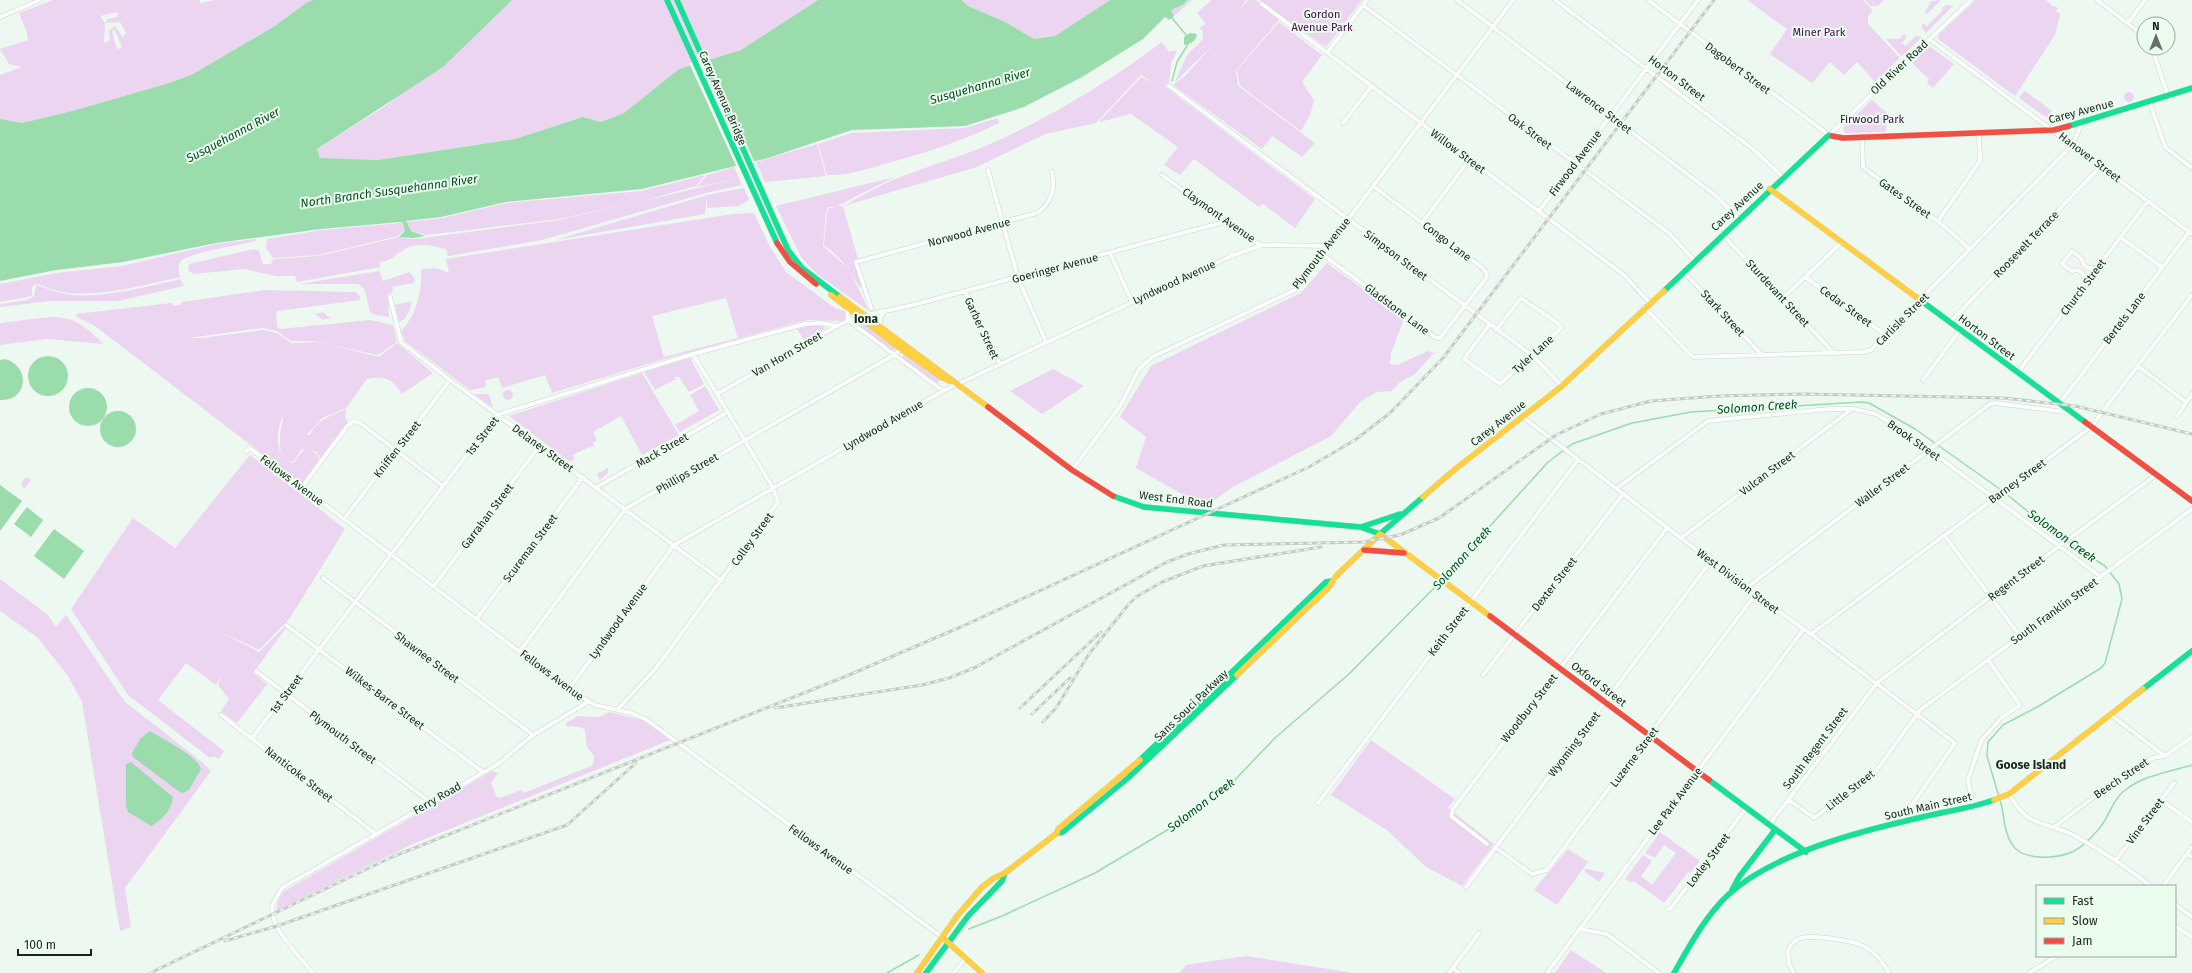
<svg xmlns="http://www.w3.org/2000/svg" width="2192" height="973" font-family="'Fira Sans',sans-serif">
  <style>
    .green { fill: #ecd5f1; fill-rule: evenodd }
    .water { fill: #9adcac }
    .pier { fill: #edf8f0 }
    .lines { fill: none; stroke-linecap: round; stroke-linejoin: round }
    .stream { stroke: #9adcac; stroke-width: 1.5 }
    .street-casing { stroke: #ccd5ce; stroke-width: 5 }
    .fast-casing { stroke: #ccd5ce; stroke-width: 6 }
    .slow-casing { stroke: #ccd5ce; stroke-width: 6 }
    .jam-casing { stroke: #ccd5ce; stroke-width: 6 }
    .street { stroke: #fcfefd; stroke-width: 4 }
    .fast { stroke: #16e098; stroke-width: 5.5 }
    .slow { stroke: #ffcf43; stroke-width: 5.5 }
    .jam { stroke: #f24e42; stroke-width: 5.5 }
    .rail-casing { stroke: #c7c9c7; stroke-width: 3 }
    .rail { stroke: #e9fced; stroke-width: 1.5; stroke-dasharray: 4.5; stroke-linecap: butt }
    .labels { text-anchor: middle; stroke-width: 4; stroke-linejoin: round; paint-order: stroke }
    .park-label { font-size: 11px; fill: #44054c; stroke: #e9fced }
    .street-label { font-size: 11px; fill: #1c231e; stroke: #e9fced }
    .water-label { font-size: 12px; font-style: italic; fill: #044b23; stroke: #e9fced }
    .neighbourhood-label { font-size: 12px; font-weight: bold; fill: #1c231e; stroke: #e9fced }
  </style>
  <rect width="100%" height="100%" fill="#edf8f0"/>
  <path class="green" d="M53,0H200V3L215,0H313L306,3L275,26L193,74L169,83L76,110L22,123L0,119V75L22,67L9,64L0,49L28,40L27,32L19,13ZM117,12L118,17L108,19L105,23L120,22L126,33L123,37L115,26L109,30L110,40L104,43L105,23L100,16ZM114,29L122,47L121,48L117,49L112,31Z
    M512,0H818L741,50L679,69L624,113L601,122L583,117L515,139L378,160L320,158L317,149L387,105Z
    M962,0H1110L1055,36L1034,39L1005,22L968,6Z
    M1189,0H1192L1174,16L1171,10L1184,5Z
    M1211,0H1246L1237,13L1248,0H1256L1279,20L1236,70L1238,86L1315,143L1302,157L1272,136L1262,149L1173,85L1186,75L1213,45L1175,82L1187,55L1203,39V31L1199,28L1206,24L1197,13Z
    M1259,0H1362L1326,47Z
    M1747,0H1863L1873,11L1868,16V24L1900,58L1875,82L1857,62L1844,75L1830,62L1812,83L1770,54L1787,29Z
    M1865,0H1884L1878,6H1870Z
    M1941,0L1927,14L1925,12L1931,1Z
    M1976,0H2046L2053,7L2054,6L2058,8L2056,11L2060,14L2055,35L2015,96L1938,39V35Z
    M1948,5L1953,6L1926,33L1922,28V24H1925L1926,27L1942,11L1943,7Z
    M1279,22L1322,55L1302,82L1314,100L1310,115L1301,131L1240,86L1237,70Z
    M1905,34L1906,38L1902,43L1905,46L1916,36L1922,37L1902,56L1900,55L1886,39H1899Z
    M1162,42L1169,52L1177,50L1171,64L1169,84L1161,83L1166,84L1165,87L1315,199L1295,228L1263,204L1259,207L1194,159L1180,175L1164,165L1178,147L1131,114L1099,122L1141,77L1152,82L1141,75L1096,123L1045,134L977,167L843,206C863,196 882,183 903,176C934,164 967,155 997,141C1056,114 1110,81 1162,42Z
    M1929,46L1954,64L1933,88L1927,83L1929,79L1912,63Z
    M2025,91L2052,111L2047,118L2020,99V96Z
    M2124 97a5 5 0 1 1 10 0a5 5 0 1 1-10 0Z
    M1872,100L1887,113L1886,132L1844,133L1843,128Z
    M2095,103L2097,112L2064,120L2063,113Z
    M998,118L999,123C961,142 921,154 881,165C864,170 845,176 827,175L818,144L851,133L965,128Z
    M817,144L826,176L765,182L756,162Z
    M734,167L739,178L697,187L707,175Z
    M705,175L696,186L639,202L739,178L742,185L706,193L542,240L448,256L446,249C433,246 419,242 405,249C396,254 391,261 380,262V267L297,282L295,276H276L244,269L193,274L188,270L189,264L254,249L259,251L263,264H271L273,259L319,256L399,237L416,239L559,220L633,203L559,219L427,235L411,231L406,222L442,218L506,203L641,191Z
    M895,177L837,206H843L858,259L853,261L862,287L860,288C850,270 841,257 824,245L827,211L829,208L837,207H828L826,212L823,246L849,269L869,311L817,274L801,257L776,206Z
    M744,188L749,200L739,206L707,208V195Z
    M707,195L705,214L555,240Z
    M754,213L770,247L786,272L835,308L845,311V318L842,321L807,320L661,360L552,393L545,375L502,388L498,377L485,381L486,387L470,390L405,341L401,331C417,314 422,292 421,269L436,268L449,273L446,259L733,214ZM726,298L738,338L664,357L652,316Z
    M401,223H403L405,231L398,236L319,255L273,258L266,248L267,239L322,230Z
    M256,239V241C244,244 186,253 180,262C177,267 179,272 180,277C146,285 103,296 68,293C57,292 47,287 36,284L32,287V296L0,302V284L56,273L122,266L216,244Z
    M1327,263L1404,319L1391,353L1390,364L1397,365L1428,351L1434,353L1415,374L1400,382L1391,391L1377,392L1361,401L1331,436L1231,488L1204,508L1183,506L1185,496L1136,468L1146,437L1120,417L1151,366L1301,293Z
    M379,271L383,281L409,272L415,278L414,283L392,287L393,292L388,294L389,317L375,315L370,312L365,290L358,284H300Z
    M180,279L184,286L118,301H50L0,307V304L28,300L34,296L36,285C46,288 56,292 66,294C95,300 151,286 180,279Z
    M265,290L355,292L360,296V300L278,311L276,314L277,326L280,329L370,320L393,325L397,342L378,355L331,345L379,357L397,343L433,373L402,394C391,377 385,376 367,379L346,408L322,418L307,435H310C317,420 330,416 346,409L345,417L348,423L320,459L317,452L310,450L317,454L319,460L303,483L299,482L95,326L77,317L76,314L171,303L174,306L180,305L182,302ZM262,328L277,331L291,341H315L328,344L316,342L291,343L277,333L263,330L202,338H188ZM284,415C281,426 273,461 293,462L302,449H304L294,463C274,460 275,428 284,415Z
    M412,301C410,308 407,321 399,322L395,305Z
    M323,312L329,317L330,318L323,320L315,314Z
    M50,317C77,317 85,327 104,344L46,339L0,345V323Z
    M857,318L896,348L895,350H892L856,324Z
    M810,326H822L826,328L804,340L797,329Z
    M904,354L939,379L940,381L937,383L902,358Z
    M690,358L704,384L689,392L679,377H675L676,379L655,390L644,372Z
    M1053,369L1084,386L1042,414L1010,391Z
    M642,373L679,435L642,455L621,416L593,432L597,440L593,443L594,446L590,448L589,447L573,455L575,459L570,462L509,416Z
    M705,386L719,410L680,432L675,425L699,411L690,395Z
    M503 395a5 5 0 1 1 10 0a5 5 0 1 1-10 0Z
    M474,394H489L493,408Z
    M250,455L345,529L290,618L259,650L215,629L259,652L284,627L286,628L253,673L267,684L237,723L221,711L229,699L218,685L221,675L216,685L186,663L158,700L224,751L219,759L213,756L210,758L128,695L71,609L133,518L175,548Z
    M608,468V473L600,480L597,474Z
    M26,477L31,480L24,489L21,483Z
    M0,579L48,615L56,627L66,615L124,701L202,762L211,771L125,888L131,927L120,931L82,702L68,676L38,638L0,611Z
    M609,712L642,720L670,740L415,843L276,911L278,901L283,892L492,771L498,773L491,783L496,796L500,798L522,790L524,793L591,766L594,762V756L587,747L585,730L581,727L566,726V723L578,716L599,717Z
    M1371,740L1455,799L1448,808L1494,844L1462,886L1426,867L1387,830L1331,795Z
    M1660,832L1700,861L1690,873L1688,872L1664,903L1634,881L1631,883L1625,879L1643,855L1652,861L1641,876L1652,885L1676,853L1664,845L1655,858L1645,853Z
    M1568,849L1588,862L1557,905L1534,890Z
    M1586,869L1605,873L1599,882L1584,871Z
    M1571,950L1606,973H1555Z
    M1246,956L1354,973H1179L1186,965Z"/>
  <path class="water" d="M313,0H512L443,67L317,149L320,158L378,160L515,139L583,117L601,122L624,113L679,69L741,50L818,0H962L968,6L1005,22L1034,39L1055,36L1110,0H1188L1183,5L1171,10L1174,16L1169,20L1165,17L1143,39L1082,77L1024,107L965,126L852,130L768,158L642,189L506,202L441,217L406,221L411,231L425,236L414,238L399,237L405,231L403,223L400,222L321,229L216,243L123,262L56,270L0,281V119L22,123L76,110L169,83L193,74L275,26L306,3Z
    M1190,33L1197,34C1196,41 1191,44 1184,45V37Z
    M28 376a20 20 0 1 1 40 0a20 20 0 1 1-40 0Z
    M5,359C32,367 27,402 0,400V360Z
    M69 407a19 19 0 1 1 38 0a19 19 0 1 1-38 0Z
    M100 429a18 18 0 1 1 36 0a18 18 0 1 1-36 0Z
    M0,485L22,501L0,531Z
    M27,507L43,520L31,537L14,524Z
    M54,529L84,551L64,579L34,556Z
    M150,731C162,739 198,756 201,769L189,790L183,793L178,791L133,757L132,753L140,739Z
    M131,762L173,797C172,810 162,820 151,826L128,812L126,806V764Z"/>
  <path class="pier" d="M708,58L755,163L737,168L689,63Z"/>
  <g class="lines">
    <path class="stream" d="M1171,17L1188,37
      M1172,81L1177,62L1188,44
      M1443,578L1548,462L1572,444L1632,423L1691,412L1862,402L1869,403L1915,429L2004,492L2053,532L2105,566L2119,584L2122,599L2105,663L2101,668L2039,706L2003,725L1988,742L1987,756L1999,797
      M2000,800C2005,815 2003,831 2012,844C2021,861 2056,859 2072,852C2081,848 2091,838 2097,831C2109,819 2111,801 2124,791C2143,775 2169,772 2192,765
      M969,929L1002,916L1095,873L1179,823L1227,788L1275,738L1349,674L1441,581
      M887,973L919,955"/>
    <g class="street-casing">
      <path id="street" d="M1457,0L1715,195L1738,218
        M1555,0L1753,149L1783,177
        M1648,0L1829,135L1971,0
        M2097,0L2144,36
        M1262,4L1624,275L1649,302
        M1363,5L1670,234L1694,260
        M0,17L40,0
        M2128,23L2145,0
        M1929,39L2192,234
        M2152,48L2168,96
        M1327,53L1367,0
        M1169,86L1533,356L1562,386
        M2149,101L2165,147L2192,168
        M1343,123L1371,87
        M1862,137L1863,167C1898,195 1938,217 1969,249
        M988,170L1018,278L1046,342
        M1162,175L1251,240L1262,245L1328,246
        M1539,211L1698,0
        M1938,221L1980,161L1979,133
        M1422,223L1469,160
        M1722,234L1833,352
        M2120,237L2162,267
        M1110,253L1132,302
        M1322,254L1436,338H1440L1487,277V274L1484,269L1373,186
        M1683,271L1762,355
        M1805,277L1886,335
        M2086,283L2083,274L2078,270L2071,271L2062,264L2072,251L2082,259L2083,264L2088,268H2097
        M965,291L1000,364
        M390,297L401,342L450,380L722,581
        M1783,298L1842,242
        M847,307L848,320
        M1644,307L1693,357L1863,352L1871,350L2072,145L2082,123
        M871,308L856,262L1037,213C1051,204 1056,188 1052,172
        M866,315L909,306L1220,223L1225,220
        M848,320L943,391
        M1950,322L2101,166
        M1489,325L1464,359L1500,384L1561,328L1559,324L1521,298L1496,330
        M880,326V318L884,312
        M2138,366L2186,402
        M2018,372L2148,201
        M1923,380L1960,330
        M717,394L837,326L858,316
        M2060,403L2189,232
        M2177,416L2192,394
        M1523,417L1755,595L1811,634L1955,743L1900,822
        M246,452L249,448L270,463L569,689L595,705L631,713L647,720L942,937
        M1072,470L1120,406L1139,369L1152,357L1295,290L1513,0
        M302,487L348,425L354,421L360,423L443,486
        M597,487L728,412
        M1617,488L1708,421L1829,409H1853L1876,414L1902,430L2101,577
        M344,519L450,380
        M1944,535L2020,636
        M1681,538L1852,409
        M323,578L533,735
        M434,586L540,445
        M1746,588L1990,404L1995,403L2072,413
        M477,618L583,477
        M286,625L483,772
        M1811,634L2091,427L2192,295
        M520,651L625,509L894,355L901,349
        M256,671L430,802
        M1483,675L1624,493
        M569,689L674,545L943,391L1229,257L1262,245
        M618,709L656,668L778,502L773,488L693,354
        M221,715L376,834
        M2111,715L2165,756
        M252,738L497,415L693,354L805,324L822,323L837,326
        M2009,794C2029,831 2048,820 2079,838C2105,853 2128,868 2151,886
        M1789,800L1814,818L1876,771L1920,710L2192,509
        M2161,800L2192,822
        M1318,803L1578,460
        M1973,806L1968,780L1981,741L2001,718L2020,705L1988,660
        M1769,825L1877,683L1990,597L2156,475
        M2054,827L2126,773L2152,758L2165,756L2192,737
        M1487,844L1451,816L1453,809L1667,528
        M1496,848L1532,874L1547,870L1755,595
        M2187,854L2192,857
        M2116,860L2174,783
        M2163,886L2192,847
        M1466,887L1710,562
        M2175,904L2192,917
        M1668,909L1671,908L1746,808
        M2175,926L2192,937
        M1579,929L1607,934L1659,973
        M1678,966L1688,973
        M1453,968L1459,973
        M313,973C301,958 266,925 273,904C275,899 279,893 282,888L498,764L533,735L588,702
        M954,973L966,958
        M1449,973L1479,933
        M1547,973L1803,630
        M1794,973L1789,964L1788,951C1790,946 1793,942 1798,939C1809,934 1850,940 1861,945C1873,950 1883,962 1889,973
        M2029,973L2057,956"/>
    </g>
    <g class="fast-casing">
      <path id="fast" d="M667,0L777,243
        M677,0L788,250L802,268L840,297
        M2069,126L2192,88
        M1664,291L1829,135L1832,136
        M1916,297L2085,422
        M1113,496L1144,507L1360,527L1380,534L1423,497
        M1361,527L1400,514
        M2143,689L2192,651
        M1140,760L1326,582L1332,581
        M1709,780L1806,852
        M1057,833L1063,832L1128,778L1237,675
        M1732,890L1739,877L1775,830
        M926,973L968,916L1002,881L1005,873
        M1674,973C1690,945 1706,915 1729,894C1773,854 1857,832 1914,819C1941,812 1968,809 1994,800"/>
    </g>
    <g class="slow-casing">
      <path id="slow" d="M1770,189L1916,297
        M831,295L901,349L941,377L950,381
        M840,297L988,407
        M1423,497L1454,470L1562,386L1664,291
        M1237,675L1329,587L1336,576L1380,534L1490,616
        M1994,800L2009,794L2143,689
        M942,937L982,973
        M917,973L957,916L982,887L994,878L1005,873L1057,833L1058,829L1140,760"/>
    </g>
    <g class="jam-casing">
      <path id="jam" d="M1832,136L1843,138L2054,130L2069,126
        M777,243L790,262L816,284
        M988,407L1072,470L1113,496
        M2085,422L2192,501
        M1364,550L1404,553
        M1490,616L1709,780"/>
    </g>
    <use href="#street" class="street"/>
    <use href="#fast" class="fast"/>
    <use href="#slow" class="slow"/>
    <use href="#jam" class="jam"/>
    <g class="rail-casing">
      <path id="rail" d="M775,708L922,685L949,678L976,667L1167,562L1188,554L1224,545L1363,542L1400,535L1439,518L1556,435L1601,414L1651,401L1718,396L1804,394L2004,398L2075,406L2192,434
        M1020,708L1101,632
        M1032,714L1070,678
        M1043,722L1056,708L1089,654L1128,605L1136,597L1162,582L1203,566L1321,547
        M225,941L277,926L567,825L636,763
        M150,973L392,857L849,675L963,626L1309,467L1355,440L1390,413L1443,358L1714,0"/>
    </g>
    <use href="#rail" class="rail"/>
  </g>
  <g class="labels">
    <g class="park-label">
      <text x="1322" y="18">Gordon<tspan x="1322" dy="13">Avenue Park</tspan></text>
      <text x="1819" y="36">Miner Park</text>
      <text x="1872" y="123">Firwood Park</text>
    </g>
    <g class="street-label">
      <text transform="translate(1899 67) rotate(-43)" y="4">Old River Road</text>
      <text transform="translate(1738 68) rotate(37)" y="4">Dagobert Street</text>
      <text transform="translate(1677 78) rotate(37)" y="4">Horton Street</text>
      <text transform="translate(723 98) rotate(66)" y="4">Carey Avenue Bridge</text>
      <text transform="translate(1599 107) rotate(37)" y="4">Lawrence Street</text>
      <text transform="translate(2081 111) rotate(-15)" y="4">Carey Avenue</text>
      <text transform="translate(1530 131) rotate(37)" y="4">Oak Street</text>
      <text transform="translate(1458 151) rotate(37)" y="4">Willow Street</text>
      <text transform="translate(2090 157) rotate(37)" y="4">Hanover Street</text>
      <text transform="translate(1575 163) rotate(-53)" y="4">Firwood Avenue</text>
      <text transform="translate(1905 198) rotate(35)" y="4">Gates Street</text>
      <text transform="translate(1737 206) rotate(-43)" y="4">Carey Avenue</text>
      <text transform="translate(1219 215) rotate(35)" y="4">Claymont Avenue</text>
      <text transform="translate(969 232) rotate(-15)" y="4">Norwood Avenue</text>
      <text transform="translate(1447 241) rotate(37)" y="4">Congo Lane</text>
      <text transform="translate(2026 244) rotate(-46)" y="4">Roosevelt Terrace</text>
      <text transform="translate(1321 253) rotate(-52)" y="4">Plymouth Avenue</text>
      <text transform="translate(1396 255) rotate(37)" y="4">Simpson Street</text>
      <text transform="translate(1055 268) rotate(-15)" y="4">Goeringer Avenue</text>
      <text transform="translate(1174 282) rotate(-25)" y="4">Lyndwood Avenue</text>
      <text transform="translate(2083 287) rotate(-53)" y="4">Church Street</text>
      <text transform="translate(1778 293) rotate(47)" y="4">Sturdevant Street</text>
      <text transform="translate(1846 306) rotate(36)" y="4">Cedar Street</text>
      <text transform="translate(1397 309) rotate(37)" y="4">Gladstone Lane</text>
      <text transform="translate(1723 313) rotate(47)" y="4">Stark Street</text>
      <text transform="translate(2124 318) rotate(-53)" y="4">Bertels Lane</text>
      <text transform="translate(1902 319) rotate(-45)" y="4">Carlisle Street</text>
      <text transform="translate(982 328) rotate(65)" y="4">Garber Street</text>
      <text transform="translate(1987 337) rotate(37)" y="4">Horton Street</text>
      <text transform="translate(787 354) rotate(-30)" y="4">Van Horn Street</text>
      <text transform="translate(1533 354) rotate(-42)" y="4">Tyler Lane</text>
      <text transform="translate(1498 423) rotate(-38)" y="4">Carey Avenue</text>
      <text transform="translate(883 425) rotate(-30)" y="4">Lyndwood Avenue</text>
      <text transform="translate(482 436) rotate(-52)" y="4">1st Street</text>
      <text transform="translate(1914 440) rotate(35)" y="4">Brook Street</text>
      <text transform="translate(543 448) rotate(36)" y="4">Delaney Street</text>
      <text transform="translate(397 449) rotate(-52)" y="4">Kniffen Street</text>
      <text transform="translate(662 450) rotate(-30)" y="4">Mack Street</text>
      <text transform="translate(687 473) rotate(-30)" y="4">Phillips Street</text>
      <text transform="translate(1767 473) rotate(-37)" y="4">Vulcan Street</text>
      <text transform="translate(292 480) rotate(37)" y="4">Fellows Avenue</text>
      <text transform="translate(2017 481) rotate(-36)" y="4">Barney Street</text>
      <text transform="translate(1882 485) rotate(-37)" y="4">Waller Street</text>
      <text transform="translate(1176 499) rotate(7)" y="4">West End Road</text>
      <text transform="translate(487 516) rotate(-53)" y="4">Garrahan Street</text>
      <text transform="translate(752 539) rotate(-54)" y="4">Colley Street</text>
      <text transform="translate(530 548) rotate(-53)" y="4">Scureman Street</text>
      <text transform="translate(2016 578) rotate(-37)" y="4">Regent Street</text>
      <text transform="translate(1738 581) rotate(37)" y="4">West Division Street</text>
      <text transform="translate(1554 584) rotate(-52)" y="4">Dexter Street</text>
      <text transform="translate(2054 611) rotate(-36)" y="4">South Franklin Street</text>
      <text transform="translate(618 621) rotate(-54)" y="4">Lyndwood Avenue</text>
      <text transform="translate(1448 631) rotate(-53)" y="4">Keith Street</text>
      <text transform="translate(427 657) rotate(37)" y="4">Shawnee Street</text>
      <text transform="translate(552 675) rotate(37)" y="4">Fellows Avenue</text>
      <text transform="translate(1599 684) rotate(37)" y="4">Oxford Street</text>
      <text transform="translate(286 694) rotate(-53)" y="4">1st Street</text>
      <text transform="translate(385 698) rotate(37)" y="4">Wilkes-Barre Street</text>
      <text transform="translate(1191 705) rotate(-44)" y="4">Sans Souci Parkway</text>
      <text transform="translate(1529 708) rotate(-52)" y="4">Woodbury Street</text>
      <text transform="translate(343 737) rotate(37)" y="4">Plymouth Street</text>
      <text transform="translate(1574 744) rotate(-53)" y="4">Wyoming Street</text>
      <text transform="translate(1815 748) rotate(-53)" y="4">South Regent Street</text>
      <text transform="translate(1634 757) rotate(-53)" y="4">Luzerne Street</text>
      <text transform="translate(299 774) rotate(38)" y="4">Nanticoke Street</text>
      <text transform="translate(2121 778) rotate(-34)" y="4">Beech Street</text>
      <text transform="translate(1850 790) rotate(-38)" y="4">Little Street</text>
      <text transform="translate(437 798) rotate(-30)" y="4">Ferry Road</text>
      <text transform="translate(1675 801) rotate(-53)" y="4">Lee Park Avenue</text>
      <text transform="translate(1928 806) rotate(-13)" y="4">South Main Street</text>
      <text transform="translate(2145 821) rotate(-53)" y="4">Vine Street</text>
      <text transform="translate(821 849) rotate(36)" y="4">Fellows Avenue</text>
      <text transform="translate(1708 860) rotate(-53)" y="4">Loxley Street</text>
    </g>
    <g class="water-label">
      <text transform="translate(980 86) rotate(-16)" y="4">Susquehanna River</text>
      <text transform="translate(233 135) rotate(-28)" y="4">Susquehanna River</text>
      <text transform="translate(389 191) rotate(-8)" y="4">North Branch Susquehanna River</text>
      <text transform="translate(1757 407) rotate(-4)" y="4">Solomon Creek</text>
      <text transform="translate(2062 536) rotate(36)" y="4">Solomon Creek</text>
      <text transform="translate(1462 558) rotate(-48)" y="4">Solomon Creek</text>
      <text transform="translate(1201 805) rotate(-37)" y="4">Solomon Creek</text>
    </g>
    <g class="neighbourhood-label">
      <text x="866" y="323">Iona</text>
      <text x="2031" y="769">Goose Island</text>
    </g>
  </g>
  <rect x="2036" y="885" width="140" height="72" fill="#e9fced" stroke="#97a59a"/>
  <rect x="2044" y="898" width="20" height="6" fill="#16e098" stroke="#97a59a"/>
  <text x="2072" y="905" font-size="12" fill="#1c231e">Fast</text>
  <rect x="2044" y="918" width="20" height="6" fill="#ffcf43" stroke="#97a59a"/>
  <text x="2072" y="925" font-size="12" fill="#1c231e">Slow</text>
  <rect x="2044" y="938" width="20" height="6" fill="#f24e42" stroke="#97a59a"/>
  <text x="2072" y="945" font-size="12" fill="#1c231e">Jam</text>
  <g transform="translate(2156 36)"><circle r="19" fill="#e9fced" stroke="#97a59a"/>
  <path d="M0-3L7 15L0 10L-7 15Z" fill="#656e68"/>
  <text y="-6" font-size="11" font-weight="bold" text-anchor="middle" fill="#1c231e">N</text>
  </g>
  <path d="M18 949v6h73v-6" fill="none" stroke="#1c231e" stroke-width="2"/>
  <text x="24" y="949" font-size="12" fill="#1c231e" stroke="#e9fced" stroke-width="3" paint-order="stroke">100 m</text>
</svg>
